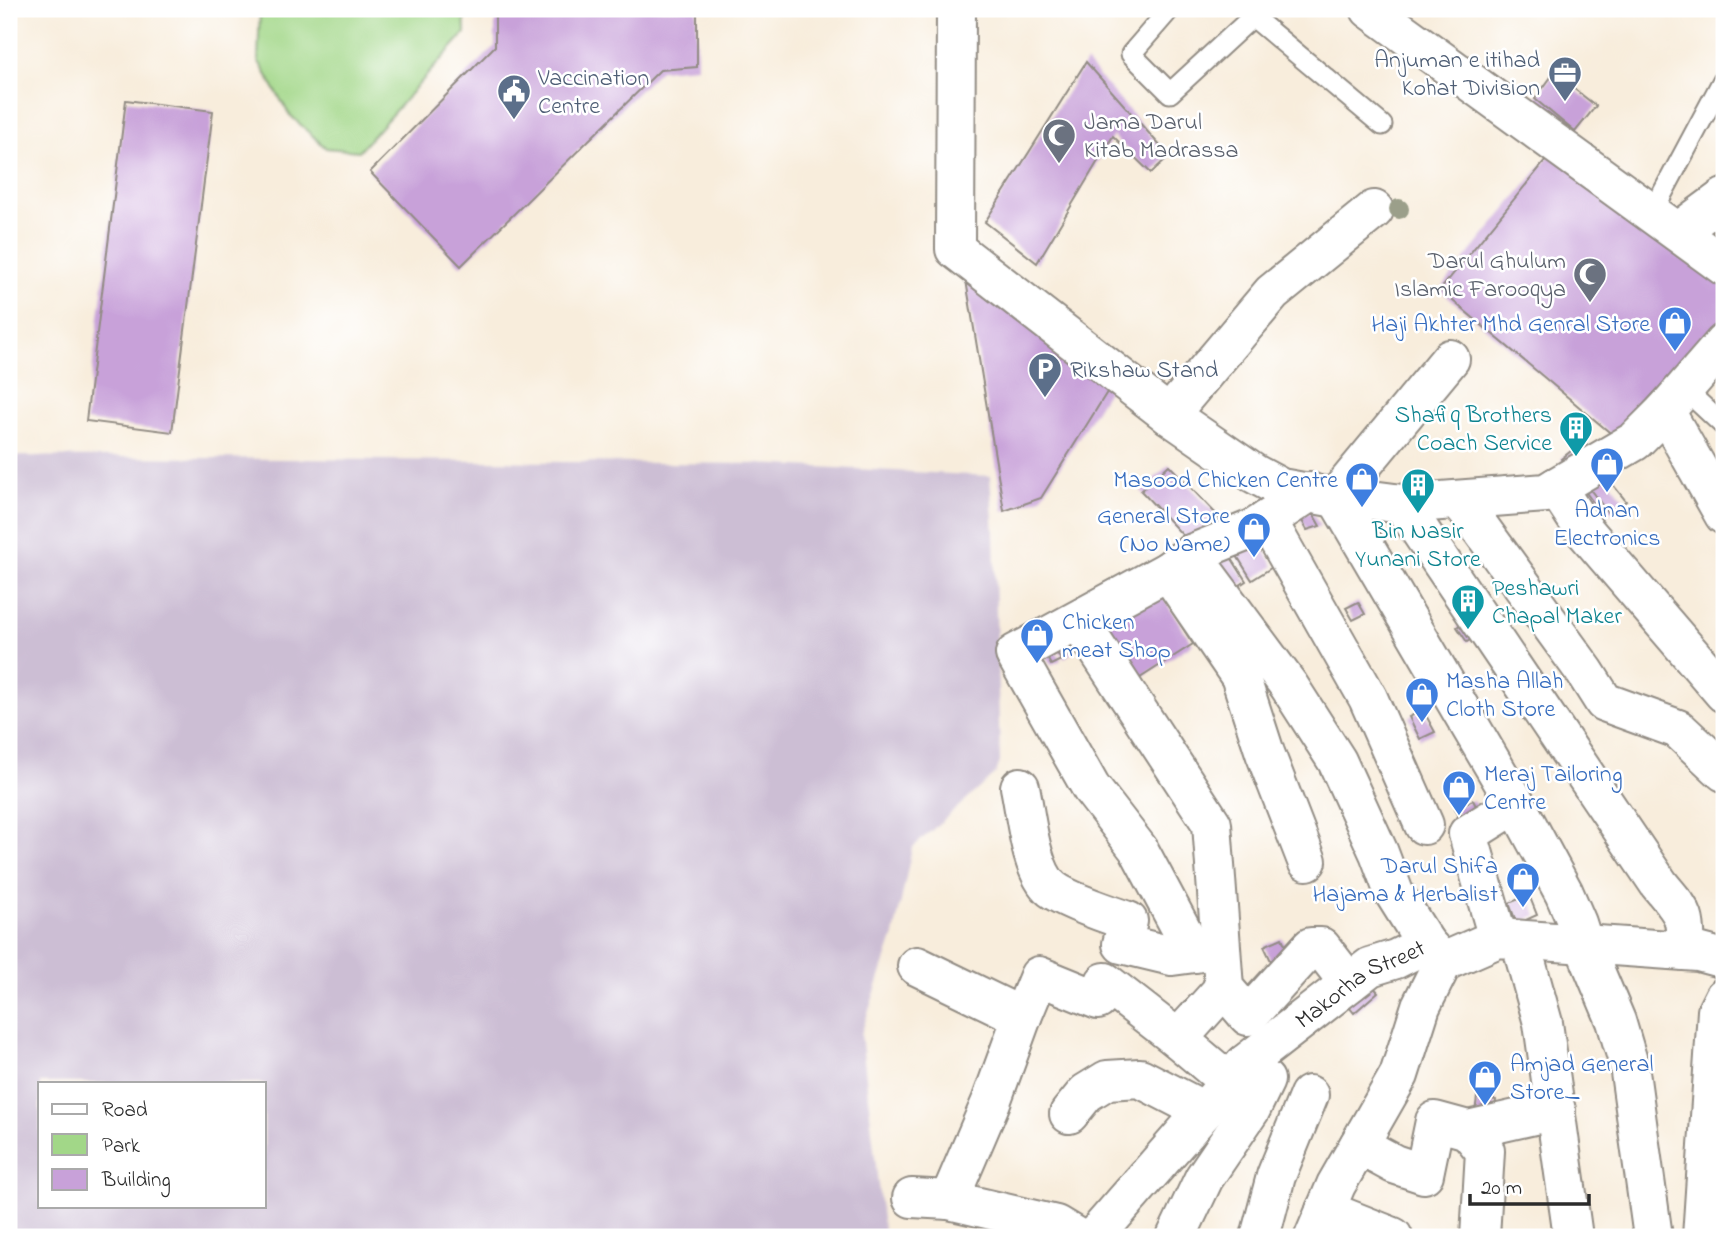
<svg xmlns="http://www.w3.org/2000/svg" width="1733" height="1246" font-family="'Indie Flower',sans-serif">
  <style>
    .industrial { fill: #ccbed4; fill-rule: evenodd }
    .green { fill: #a2d788; stroke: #66815a; stroke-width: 2 }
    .building { fill: #c8a1d9 }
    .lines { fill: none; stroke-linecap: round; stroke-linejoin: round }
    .lane-casing { stroke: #928c84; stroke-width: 23 }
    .street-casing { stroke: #928c84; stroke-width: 42 }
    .lane { stroke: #fff; stroke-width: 19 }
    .street { stroke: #fff; stroke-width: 38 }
    .tree { fill: #9b9f8a }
    .labels { text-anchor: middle; stroke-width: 5; stroke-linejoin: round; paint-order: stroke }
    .service-label { font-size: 24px; fill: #4e5e75; stroke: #fff; text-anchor: start }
    .worship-label { font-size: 24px; fill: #5b616d; stroke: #fff; text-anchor: start }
    .shop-label { font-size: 24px; fill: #366cbe; stroke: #fff; text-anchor: end }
    .culture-label { font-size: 24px; fill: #0d838f; stroke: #fff; text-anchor: end }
    .street-label { font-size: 24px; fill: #2b2b2b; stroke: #fff }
  </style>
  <rect width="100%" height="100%" fill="#fff"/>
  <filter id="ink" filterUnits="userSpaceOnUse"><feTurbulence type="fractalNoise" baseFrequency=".0143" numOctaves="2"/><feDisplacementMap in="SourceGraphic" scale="14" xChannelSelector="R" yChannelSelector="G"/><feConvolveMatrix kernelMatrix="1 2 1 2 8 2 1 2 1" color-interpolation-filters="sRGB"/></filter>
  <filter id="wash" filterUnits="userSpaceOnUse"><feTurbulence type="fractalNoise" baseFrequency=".00686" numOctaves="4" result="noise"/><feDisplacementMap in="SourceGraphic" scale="28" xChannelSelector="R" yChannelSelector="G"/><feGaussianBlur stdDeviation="1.57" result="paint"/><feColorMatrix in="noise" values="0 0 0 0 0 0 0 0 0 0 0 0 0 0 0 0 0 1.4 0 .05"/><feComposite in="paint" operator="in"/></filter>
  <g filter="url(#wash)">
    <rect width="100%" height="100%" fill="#f8eddc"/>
    <path class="industrial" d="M9,456L758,464L990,476L994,534L1000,762L996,773L912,848L894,935L861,1034L884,1237H9ZM40,1083H264V1206H40Z"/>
    <path class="green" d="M260,9H464L465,33L359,151L326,148L289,114L258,60Z"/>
    <g id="blocks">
      <path class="building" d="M495,9H697V67L660,70L461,266L370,172L495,46Z
        M1086,62L1169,156L1151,173L1113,136L1037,263L985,222Z
        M1554,73L1596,106L1575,132L1535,99Z
        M126,100L213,111L172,432L86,421Z
        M1555,149L1724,281V318L1614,436L1440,290Z
        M964,268L1114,381L1041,498L1004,511Z
        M1580,444L1591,457L1572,473L1561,459Z
        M1169,465L1219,517L1191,544L1141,491Z
        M1605,475L1626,501L1609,514L1589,488Z
        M1582,487L1603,516L1588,526Z
        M1312,512L1320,526L1307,530L1299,515Z
        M1256,537L1274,566L1252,580L1234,551Z
        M1227,551L1246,581L1228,593L1208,562Z
        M1158,590L1193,644L1129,685L1095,627Z
        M1358,602L1365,614L1353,620L1346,608Z
        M1468,619L1478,635L1467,642L1457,627Z
        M1064,638L1073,652L1064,658L1055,644Z
        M1053,645L1061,660L1051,665L1043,651Z
        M1423,710L1435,732L1420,739L1409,717Z
        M1473,800L1482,818L1464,827L1455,808Z
        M1529,895L1537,915L1517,924L1509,903Z
        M1282,938L1290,956L1272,963L1264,946Z
        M1365,977L1378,992L1354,1013L1342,998Z
        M1477,1097L1496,1100L1494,1117L1475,1114Z"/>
    </g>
  </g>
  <g filter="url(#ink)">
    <use href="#blocks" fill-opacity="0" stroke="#928c84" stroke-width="2"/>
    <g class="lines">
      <g class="lane-casing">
        <path id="lane" d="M1170,9L1131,54L1170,93L1261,9
          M1253,17L1382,125
          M1652,213L1724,78
          M1687,386L1693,397L1724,426"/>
      </g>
      <g class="street-casing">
        <g id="street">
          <path d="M956,9L955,249L1169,415L1253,473L1281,488L1347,500L1364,499L1402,504L1546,493L1635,441L1665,411L1724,343"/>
          <path d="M1370,9L1724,266"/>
          <path d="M1678,232L1724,198"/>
          <path d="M1450,359L1336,497L1516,804L1564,893L1577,923L1584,945L1616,1021L1629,1065L1653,1237"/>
          <path d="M1665,411L1724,515"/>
          <path d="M1169,415L1272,293L1374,210"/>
          <path d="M1556,487L1584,530L1724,693"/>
          <path d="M1460,500L1585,672L1604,702L1678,729L1724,772"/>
          <path d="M1402,504L1659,884C1682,913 1687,912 1685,951"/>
          <path d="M1267,520L1368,698L1424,825"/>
          <path d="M1191,554L1289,686L1337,761L1379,853L1394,893L1426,944"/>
          <path d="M1168,571L1240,676L1265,753L1307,861"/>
          <path d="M1079,621L1212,824L1224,988L1248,1016L1311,947H1321L1349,983"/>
          <path d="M1020,787C1026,814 1030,871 1052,889C1066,900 1110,915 1128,921L1122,944L1172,956L1217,950"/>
          <path d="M1498,938L1468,834L1516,804"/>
          <path d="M1520,940L1543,1023L1573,1237"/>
          <path d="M1194,953L1139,850L1091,788L1015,654L1168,571L1191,554L1255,528L1310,492"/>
          <path d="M917,966L1022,1017L991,1102L949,1200"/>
          <path d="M1022,1017L1039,976L1098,1000L1105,982L1178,1039L1229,1082"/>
          <path d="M1178,1039L1224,988"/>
          <path d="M1069,1114L1086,1093L1107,1080L1140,1078L1204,1111"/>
          <path d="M1468,1130L1485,1151L1480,1237"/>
          <path d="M1359,1145L1394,1164L1424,1174L1435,1121L1468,1130L1556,1110"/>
          <path d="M912,1198L949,1200L1056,1225L1076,1237"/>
          <path d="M1325,1210L1393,1237"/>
          <path d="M1094,1237L1245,1064"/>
          <path id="s1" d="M1176,1237L1204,1178L1251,1109L1265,1080L1245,1064L1370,967L1396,959L1426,944L1443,962L1498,938L1698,952L1724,959"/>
          <path d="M1260,1237L1276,1176L1309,1095"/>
          <path d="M1314,1237L1336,1185L1399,1075L1421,1006L1443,962"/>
          <path d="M1702,1237L1717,1011L1724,997"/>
        </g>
      </g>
      <use href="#lane" class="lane"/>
      <use href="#street" class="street"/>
    </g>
    <circle class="tree" cx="1399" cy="209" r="10"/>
  </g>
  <defs>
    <g id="office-pin" transform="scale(1.75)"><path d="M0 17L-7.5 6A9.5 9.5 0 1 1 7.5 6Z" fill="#5c6f8a" stroke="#fff"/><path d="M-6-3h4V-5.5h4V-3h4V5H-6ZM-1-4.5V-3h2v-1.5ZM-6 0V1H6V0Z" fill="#fff"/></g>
    <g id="civic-pin" transform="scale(1.75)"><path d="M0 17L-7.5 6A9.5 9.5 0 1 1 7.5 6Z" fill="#5c6f8a" stroke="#fff"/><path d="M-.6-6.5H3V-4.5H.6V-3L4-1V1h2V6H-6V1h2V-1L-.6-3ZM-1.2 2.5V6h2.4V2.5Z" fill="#fff"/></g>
    <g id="mosque-pin" transform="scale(1.75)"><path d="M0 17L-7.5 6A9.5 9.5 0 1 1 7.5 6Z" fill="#6b7280" stroke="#fff"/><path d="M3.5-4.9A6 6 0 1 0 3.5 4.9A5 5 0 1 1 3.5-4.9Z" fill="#fff"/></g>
    <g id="shop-pin" transform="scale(1.75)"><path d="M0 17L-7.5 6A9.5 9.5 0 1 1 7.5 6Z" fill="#3f7fe0" stroke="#fff"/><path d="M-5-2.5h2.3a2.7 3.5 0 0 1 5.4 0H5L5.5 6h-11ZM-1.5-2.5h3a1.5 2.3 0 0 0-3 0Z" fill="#fff"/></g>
    <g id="parking-pin" transform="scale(1.75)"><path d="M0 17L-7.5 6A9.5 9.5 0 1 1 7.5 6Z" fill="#5c6f8a" stroke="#fff"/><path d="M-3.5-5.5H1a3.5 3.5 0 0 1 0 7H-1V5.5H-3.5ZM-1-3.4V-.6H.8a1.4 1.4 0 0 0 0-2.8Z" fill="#fff"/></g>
    <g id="building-pin" transform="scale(1.75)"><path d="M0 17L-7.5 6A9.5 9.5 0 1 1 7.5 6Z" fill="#0f9aa8" stroke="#fff"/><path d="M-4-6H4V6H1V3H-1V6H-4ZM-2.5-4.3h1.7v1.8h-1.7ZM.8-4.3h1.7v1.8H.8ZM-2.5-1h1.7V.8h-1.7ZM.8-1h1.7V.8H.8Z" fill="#fff"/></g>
  </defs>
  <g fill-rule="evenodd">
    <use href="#office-pin" x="1565" y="73"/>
    <use href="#civic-pin" x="514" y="91"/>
    <use href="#mosque-pin" x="1059" y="135"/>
    <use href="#mosque-pin" x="1590" y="274"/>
    <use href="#shop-pin" x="1675" y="323"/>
    <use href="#parking-pin" x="1045" y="369"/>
    <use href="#building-pin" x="1576" y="428"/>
    <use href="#shop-pin" x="1607" y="464"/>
    <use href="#shop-pin" x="1362" y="479"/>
    <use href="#building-pin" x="1418" y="485"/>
    <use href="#shop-pin" x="1254" y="529"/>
    <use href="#building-pin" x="1468" y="601"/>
    <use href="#shop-pin" x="1037" y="635"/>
    <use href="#shop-pin" x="1422" y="694"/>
    <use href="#shop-pin" x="1459" y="787"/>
    <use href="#shop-pin" x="1523" y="879"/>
    <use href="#shop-pin" x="1485" y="1077"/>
  </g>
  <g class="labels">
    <g class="service-label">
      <text x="1540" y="67" text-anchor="end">Anjuman e itihad<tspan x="1540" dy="28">Kohat Division</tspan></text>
      <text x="538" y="85">Vaccination<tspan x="538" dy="28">Centre</tspan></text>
      <text x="1070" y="377">Rikshaw Stand</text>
    </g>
    <g class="worship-label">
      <text x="1084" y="129">Jama Darul<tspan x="1084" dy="28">Kitab Madrassa</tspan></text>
      <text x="1566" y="268" text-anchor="end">Darul Ghulum<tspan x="1566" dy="28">Islamic Farooqya</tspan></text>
    </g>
    <g class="shop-label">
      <text x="1650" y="331">Haji Akhter Mhd Genral Store</text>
      <text x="1338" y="487">Masood Chicken Centre</text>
      <text x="1607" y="517" text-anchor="middle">Adnan<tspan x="1607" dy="28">Electronics</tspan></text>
      <text x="1230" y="523">General Store<tspan x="1230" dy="28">(No Name)</tspan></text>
      <text x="1062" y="629" text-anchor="start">Chicken<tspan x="1062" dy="28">meat Shop</tspan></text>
      <text x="1446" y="688" text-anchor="start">Masha Allah<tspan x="1446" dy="28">Cloth Store</tspan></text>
      <text x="1484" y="781" text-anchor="start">Meraj Tailoring<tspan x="1484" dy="28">Centre</tspan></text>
      <text x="1498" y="873">Darul Shifa<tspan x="1498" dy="28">Hajama &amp; Herbalist</tspan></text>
      <text x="1510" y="1071" text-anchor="start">Amjad General<tspan x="1510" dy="28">Store_</tspan></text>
    </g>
    <g class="culture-label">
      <text x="1552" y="422">Shafiq Brothers<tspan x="1552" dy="28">Coach Service</tspan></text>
      <text x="1418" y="538" text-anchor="middle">Bin Nasir<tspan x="1418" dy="28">Yunani Store</tspan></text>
      <text x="1492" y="595" text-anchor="start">Peshawri<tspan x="1492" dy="28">Chapal Maker</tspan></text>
    </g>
    <g class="street-label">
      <text dy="8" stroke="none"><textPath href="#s1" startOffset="348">Makorha Street</textPath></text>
    </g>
  </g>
  <rect width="1733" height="1246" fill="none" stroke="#fff" stroke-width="35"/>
  <rect x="38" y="1082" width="228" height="126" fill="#ffffff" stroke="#aaaaaa" stroke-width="2"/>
  <rect x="52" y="1104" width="35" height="10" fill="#ffffff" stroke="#aaaaaa" stroke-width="2"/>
  <text x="102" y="1116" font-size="21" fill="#2b2b2b">Road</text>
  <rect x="52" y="1134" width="35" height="21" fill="#a2d788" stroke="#aaaaaa" stroke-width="2"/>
  <text x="102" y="1152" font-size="21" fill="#2b2b2b">Park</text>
  <rect x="52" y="1169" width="35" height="21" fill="#c8a1d9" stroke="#aaaaaa" stroke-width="2"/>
  <text x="102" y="1186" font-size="21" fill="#2b2b2b">Building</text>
  <path d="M1470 1194v10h119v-10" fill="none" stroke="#2b2b2b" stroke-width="3.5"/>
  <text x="1481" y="1194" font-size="21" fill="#2b2b2b" stroke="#ffffff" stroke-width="5" paint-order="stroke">20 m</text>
</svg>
